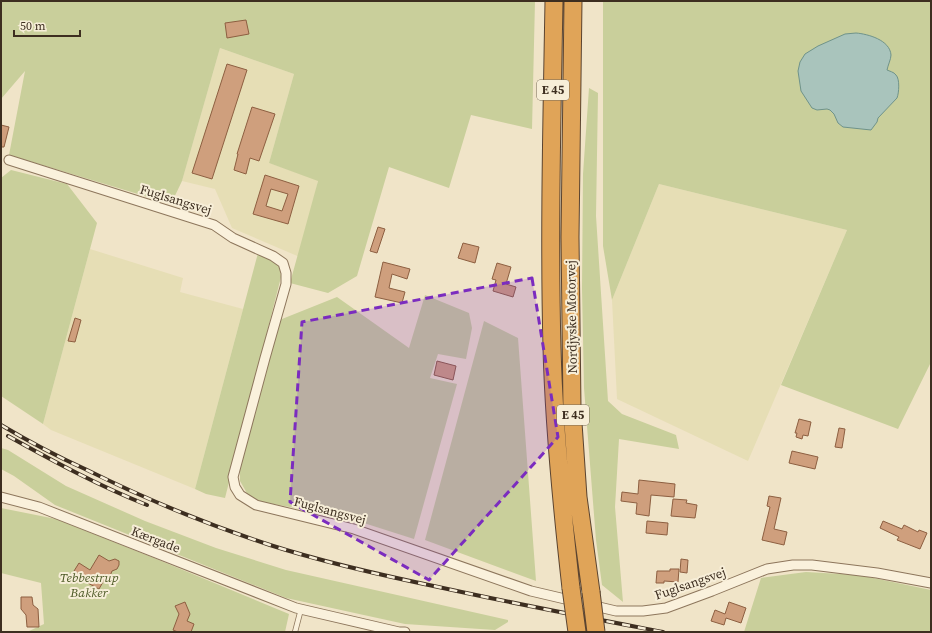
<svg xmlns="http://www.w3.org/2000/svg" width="932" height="633" font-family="'Source Serif 4',serif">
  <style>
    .farmland { fill: #e6deb5 }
    .green { fill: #c9cf9b }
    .water { fill: #a9c4bc; stroke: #6f938a }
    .building { fill: #cf9f7d; stroke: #8d5f41; fill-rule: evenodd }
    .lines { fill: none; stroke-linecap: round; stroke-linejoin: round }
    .service-casing { stroke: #8d765c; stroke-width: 6 }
    .minor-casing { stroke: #8d765c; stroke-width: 11 }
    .motorway-casing { stroke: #5b4430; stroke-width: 19 }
    .service { stroke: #faf1dc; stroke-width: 4.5 }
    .minor { stroke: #faf1dc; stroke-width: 9 }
    .motorway { stroke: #e0a458; stroke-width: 17 }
    .rail-casing { stroke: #3d2e20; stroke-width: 4 }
    .rail { stroke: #f7eed8; stroke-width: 2.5; stroke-dasharray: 8; stroke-linecap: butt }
    .motorway-bridge-casing { stroke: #5b4430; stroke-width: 19; stroke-linecap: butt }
    .motorway-bridge { stroke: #e0a458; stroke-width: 17 }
    .marked { fill: #7b2cbf; fill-opacity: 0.2; stroke: #7b2cbf; stroke-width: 3; stroke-dasharray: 8 5; stroke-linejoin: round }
    .labels { text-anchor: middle; stroke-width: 4; stroke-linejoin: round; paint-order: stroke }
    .shield { fill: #f7eed8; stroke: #756857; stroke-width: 1 }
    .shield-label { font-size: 12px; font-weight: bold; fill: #3d2e20 }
    .street-label { font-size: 13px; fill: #3d2e20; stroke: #f7eed8 }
    .park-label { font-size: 13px; font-style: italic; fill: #4d5a26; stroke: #f7eed8 }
  </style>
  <rect width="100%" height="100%" fill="#f0e4c8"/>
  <path class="farmland" d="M220,48L294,74L269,163L318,180L302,258L232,228L215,189L182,181Z
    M659,184L847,230L748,461L617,399L612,300Z
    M90,249L183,278L180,292L243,309L195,489L51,430L43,424Z"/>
  <path class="green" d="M1,1H535L532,129L471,115L449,188L389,167L357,276L328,293L290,283L318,181L269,163L294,74L220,48L182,181L171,204L9,155L25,71L1,99Z
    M603,1H931V362L898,429L781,385L847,230L659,184L612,300L603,246Z
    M589,88L598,93L596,216L608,401L622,414L676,435L679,449L619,439L615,507L623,602L602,585L596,540L584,388L582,289L583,174Z
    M11,170L67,184L97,223L43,424L1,396V178Z
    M258,253L279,264L281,277L225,498L206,494L195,489Z
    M425,295L469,313L472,328L466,359L438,354L430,378L457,384L414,539L345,517L262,502L248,495L240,481V460L277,321L337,297L409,348Z
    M484,321L518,338L536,581L425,540Z
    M1,448L8,450L66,486L145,521L216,548L286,570L508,620V622L495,630L405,624L286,598L55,505L14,476L1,469Z
    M1,508L56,519L154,558L289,614L285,632H27L44,624L41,583L1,573Z
    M806,572L859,575L931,590V632H744L761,578Z"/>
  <path class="water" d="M856,33C868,34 890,40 891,55C891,59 888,65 887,70C889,71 894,72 896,75C900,79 899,93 897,98L878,118L877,122L871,130L843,127L838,123L834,114L830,110L827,109L817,110L812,108L801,91L798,71L800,62L805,54L818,46L845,34Z"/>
  <path class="building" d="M246,20L249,34L227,38L225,23Z
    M227,64L247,70L212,179L192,173Z
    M252,107L275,114L259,161L250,158L246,174L234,170L238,154H237Z
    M1,125L9,127L4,147H1Z
    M265,175L299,186L288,224L253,214ZM271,189L288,194L282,211L266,206Z
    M378,227L385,229L377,253L370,251Z
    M463,243L479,247L475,263L458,258Z
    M383,262L410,269L407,279L392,274L389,288L405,292L402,303L375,297Z
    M497,263L511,267L506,284L516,287L513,297L493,291L496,280L492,279Z
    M75,318L81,320L75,342L68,341Z
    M437,361L456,366L453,380L434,375Z
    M799,419L811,422L808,436L803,435L802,439L796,437L797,433H795Z
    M839,428L845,429L842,448L835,447Z
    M792,451L818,457L815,469L789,463Z
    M639,480L675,484L674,497L651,495L649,516L636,514L637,503L621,501L622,492L638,494Z
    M769,496L781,498L774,529L787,532L784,545L762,540L770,507L767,506Z
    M673,499L687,500L686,503L697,505L695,518L671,516Z
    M647,521L668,523L667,535L646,533Z
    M883,521L902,529L904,525L918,532L919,530L927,533L920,549L897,540L899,537L880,528Z
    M99,555L109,561L115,559L119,561V565L117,569L112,571L110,576L107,575L99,589L80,579L82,576L74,571L79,563L90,570Z
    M681,559L688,560L687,573L680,572Z
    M670,569H679L678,582L664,581V583H656L657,571H670Z
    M21,597H32L33,605L38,609L39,627H27L26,615L21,609Z
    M185,602L190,614L187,621L194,624L191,632H178L173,630L179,614L175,606Z
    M729,602L746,608L741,623L726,618L724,625L711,621L715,610L725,614Z"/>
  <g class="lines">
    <g class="service-casing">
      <path id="service" d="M295,632L301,609"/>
    </g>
    <g class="minor-casing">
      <path id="minor" d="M9,160L214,225L233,238L273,256L283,263L286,273V284L265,358L233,477L235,487L240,495L256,505L354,529L531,591L616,611H643L666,608L712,591L767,569L793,565H812L877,573L931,583
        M1,497L39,507L296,608L399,632H405"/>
    </g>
    <g class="motorway-casing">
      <path id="motorway" d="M554,1C552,117 549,232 552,348C554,428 562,508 571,588
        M573,1L570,237L572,408L578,497L591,592"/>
    </g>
    <use href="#service" class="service"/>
    <use href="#minor" class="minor"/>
    <use href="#motorway" class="motorway"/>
    <g class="rail-casing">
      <path id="rail" d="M1,425C28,441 56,456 85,469C145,499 206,524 270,545C326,563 385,576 443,588C516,604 590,618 663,632
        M8,436C53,461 99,486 147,505"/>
    </g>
    <use href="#rail" class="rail"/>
    <g class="motorway-bridge-casing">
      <path id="motorway-bridge" d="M571,588L577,632
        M591,592L596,632"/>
    </g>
    <use href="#motorway-bridge" class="motorway-bridge"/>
  </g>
  <path class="marked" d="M532,278L558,437L429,580L290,502L302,322Z"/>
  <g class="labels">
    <g class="shield">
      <rect x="537" y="80" width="32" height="20" rx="3"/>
      <rect x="557" y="405" width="32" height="20" rx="3"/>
    </g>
    <g class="shield-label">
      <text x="553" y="94">E 45</text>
      <text x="573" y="419">E 45</text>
    </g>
    <g class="street-label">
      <text transform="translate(176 199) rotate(17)" y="5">Fuglsangsvej</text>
      <text transform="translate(571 317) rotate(-91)" y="5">Nordjyske Motorvej</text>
      <text transform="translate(330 510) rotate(15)" y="5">Fuglsangsvej</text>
      <text transform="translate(156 539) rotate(21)" y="5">Kærgade</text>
      <text transform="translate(690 583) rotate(-19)" y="5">Fuglsangsvej</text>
    </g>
    <g class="park-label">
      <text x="89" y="582">Tebbestrup<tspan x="89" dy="15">Bakker</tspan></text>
    </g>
  </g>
  <rect width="932" height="633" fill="none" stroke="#3d2e20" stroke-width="4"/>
  <path d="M14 30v6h66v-6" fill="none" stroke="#3d2e20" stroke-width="2"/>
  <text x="20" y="30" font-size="12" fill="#3d2e20" stroke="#f7eed8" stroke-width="3" paint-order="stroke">50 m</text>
</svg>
